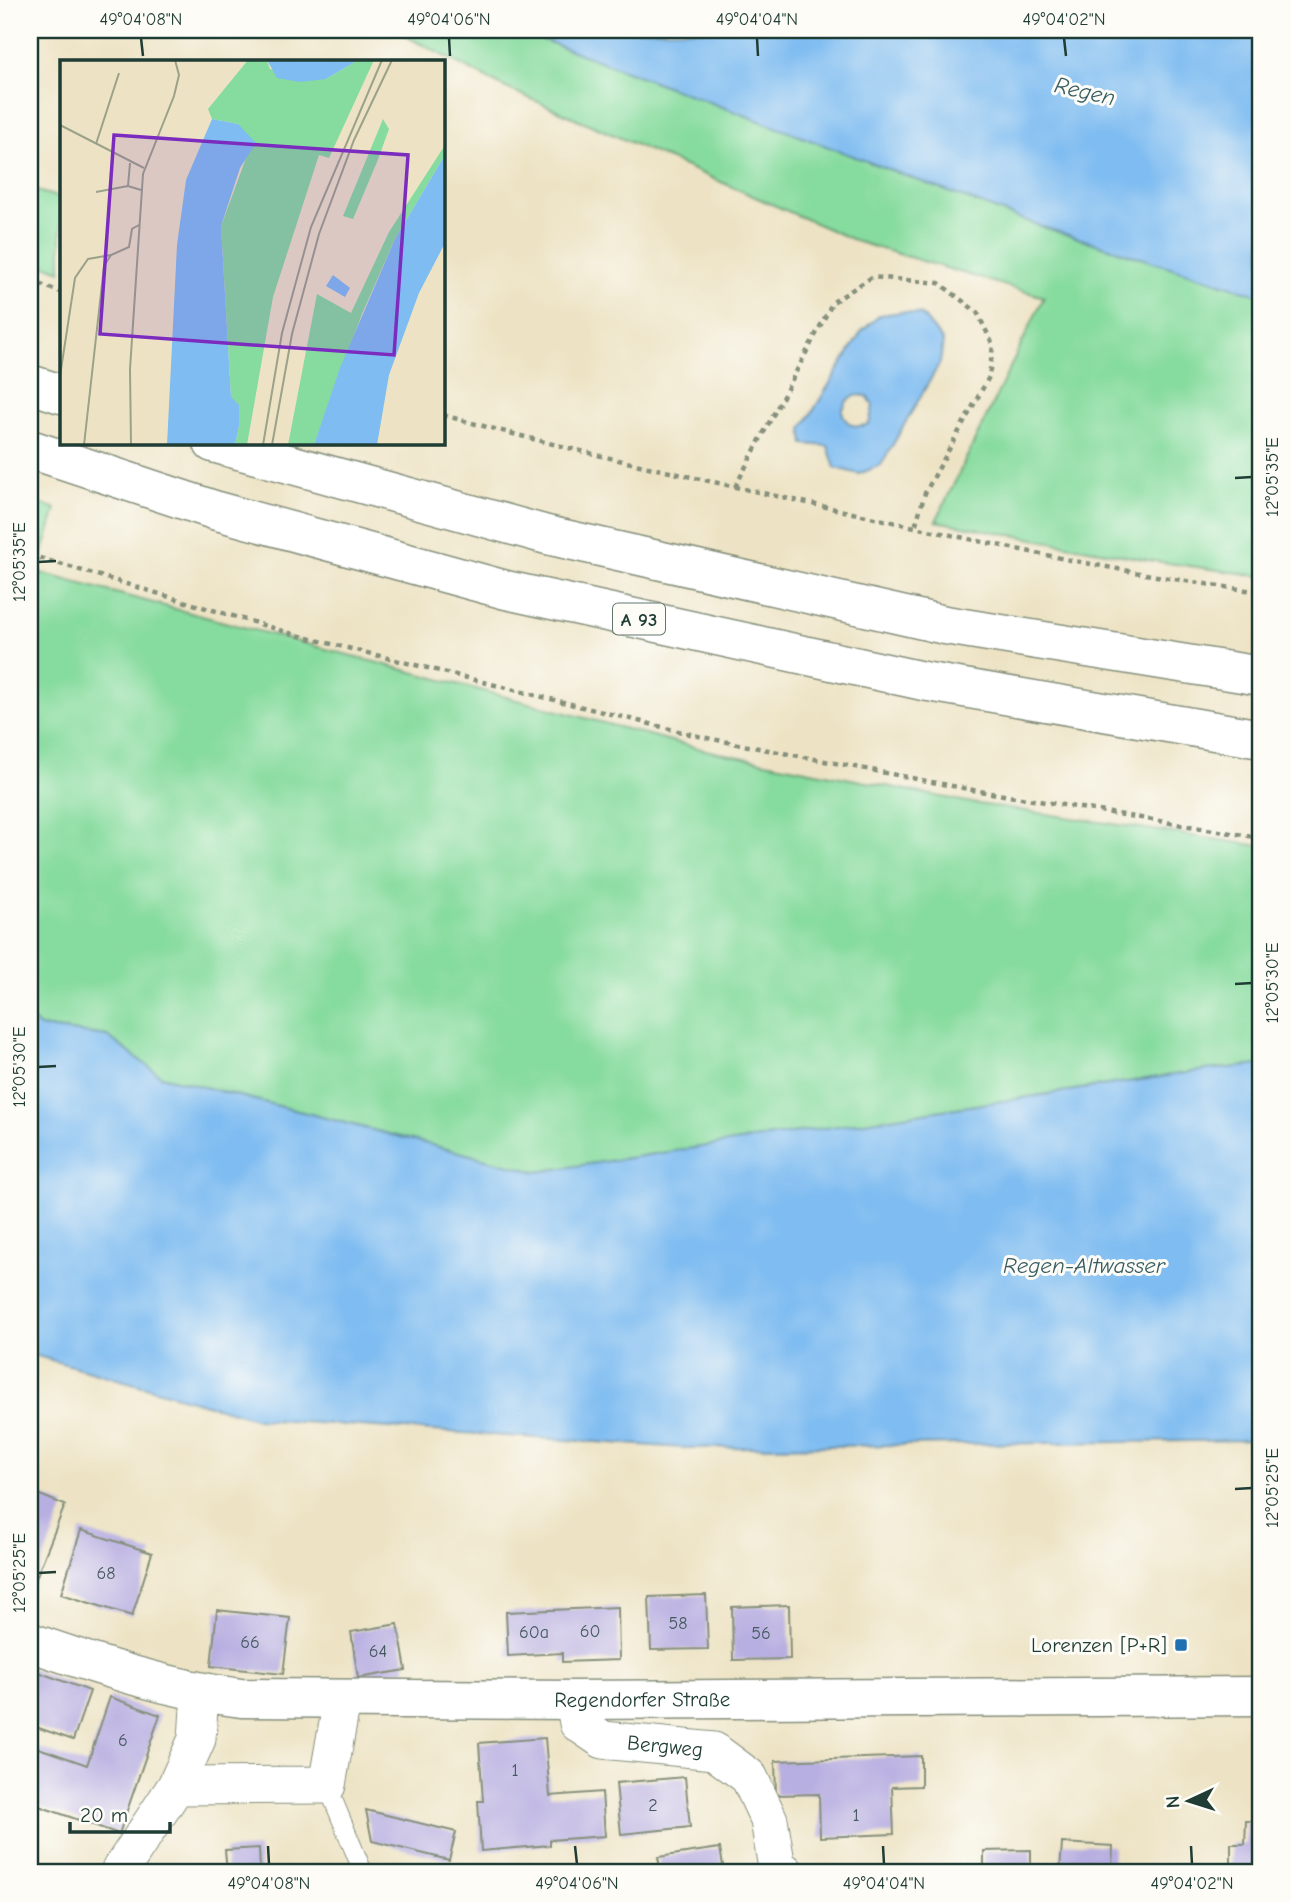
<svg xmlns="http://www.w3.org/2000/svg" width="1291" height="1902" font-family="'Comic Neue',sans-serif">
  <style>
    .green { fill: #86db9e; stroke: #528c69; stroke-width: 2 }
    .water { fill: #7ebcf1; stroke: #4e7c92; stroke-width: 2; fill-rule: evenodd }
    .building { fill: #b7aee1 }
    .lines { fill: none; stroke-linecap: round; stroke-linejoin: round }
    .service-casing { stroke: #86907c; stroke-width: 20 }
    .minor-casing { stroke: #86907c; stroke-width: 39 }
    .tertiary-casing { stroke: #86907c; stroke-width: 41 }
    .motorway-casing { stroke: #86907c; stroke-width: 41 }
    .path { stroke: #86907c; stroke-width: 4.5; stroke-dasharray: 5 5; stroke-linecap: butt }
    .service { stroke: #fff; stroke-width: 18 }
    .minor { stroke: #fff; stroke-width: 37 }
    .tertiary { stroke: #fff; stroke-width: 38 }
    .motorway { stroke: #fff; stroke-width: 38 }
    .ticks { fill: none; stroke: #1f3d34; stroke-width: 2.5 }
    .poi-dot { fill: #1f6fb2; stroke: #fdfcf7; stroke-width: 2.5 }
    .labels { text-anchor: middle; stroke-width: 6; stroke-linejoin: round; paint-order: stroke }
    .number-label { font-size: 18px; fill: #45595f }
    .shield { fill: #fdfcf7; stroke: #62766e; stroke-width: 2 }
    .shield-label { font-size: 19px; font-weight: bold; fill: #1f3d34 }
    .poi-label { font-size: 21px; fill: #1f3d34; stroke: #fdfcf7; text-anchor: end }
    .street-label { font-size: 21px; fill: #1f3d34; stroke: #fdfcf7 }
    .water-label { font-size: 23px; font-style: italic; fill: #375d63; stroke: #fdfcf7 }
    .inset-road { fill: none; stroke: #9ba18a; stroke-width: 2 }
    .view { fill: #7b2cbf; fill-opacity: 0.15; stroke: #7b2cbf; stroke-width: 3.5 }
    .inset-edge { fill: none; stroke: #1f3d34; stroke-width: 3.5 }
    .neatline { fill: none; stroke: #1f3d34; stroke-width: 2.5 }
    .ticks-label { font-size: 18px; text-anchor: middle; fill: #1f3d34 }
  </style>
  <rect width="100%" height="100%" fill="#fdfcf7"/>
  <filter id="ink" filterUnits="userSpaceOnUse"><feTurbulence type="fractalNoise" baseFrequency=".0143" numOctaves="2"/><feDisplacementMap in="SourceGraphic" scale="14" xChannelSelector="R" yChannelSelector="G"/><feConvolveMatrix kernelMatrix="1 2 1 2 8 2 1 2 1" color-interpolation-filters="sRGB"/></filter>
  <filter id="wash" filterUnits="userSpaceOnUse"><feTurbulence type="fractalNoise" baseFrequency=".00686" numOctaves="4" result="noise"/><feDisplacementMap in="SourceGraphic" scale="28" xChannelSelector="R" yChannelSelector="G"/><feGaussianBlur stdDeviation="1.57" result="paint"/><feColorMatrix in="noise" values="0 0 0 0 0 0 0 0 0 0 0 0 0 0 0 0 0 1.4 0 .05"/><feComposite in="paint" operator="in"/></filter>
  <g filter="url(#wash)">
    <rect width="100%" height="100%" fill="#ede3c4"/>
    <path class="green" d="M394,30H517L1040,226L1261,296V576L1154,561L936,521L1044,297L858,242L504,87Z
      M30,189L61,198V271L30,260Z
      M30,500L56,509L37,572L705,750L972,803L1261,846V1065L1206,1070L537,1172L161,1076L107,1036L40,1027L30,1018Z"/>
    <path class="water" d="M517,30H1261V296L1040,226Z
      M902,312L922,315L943,341L940,363L881,465L859,474L835,468L828,446L804,444L802,429L862,331L880,315ZM857,395L867,396L873,406L869,424C856,429 845,425 842,411L847,401Z
      M30,1018L40,1027L107,1036L161,1076L537,1172L1206,1070L1261,1065V1440L684,1448L258,1419L30,1354Z"/>
    <g id="blocks">
      <path class="building" d="M30,1491L65,1505L30,1593Z
        M81,1530L152,1553L132,1616L61,1594Z
        M706,1595L708,1649L651,1650L649,1597Z
        M789,1605L790,1659L733,1660L732,1607Z
        M618,1607L619,1660L562,1662V1653L508,1656L506,1612Z
        M217,1610L290,1618L283,1674L211,1666Z
        M398,1624L406,1670L358,1678L351,1632Z
        M30,1669L90,1691L73,1740L30,1725Z
        M110,1697L160,1715L119,1834L30,1803V1745L87,1765Z
        M545,1738L550,1796L602,1792L605,1836L550,1840V1845L481,1851L478,1801H483L479,1743Z
        M921,1756V1786L892,1787L894,1834L820,1837L819,1794L776,1795L775,1761Z
        M685,1777L690,1827L621,1834L616,1783Z
        M366,1810L456,1832L449,1860L372,1841Z
        M1246,1821H1261V1872H1231V1844H1245Z
        M1062,1843L1113,1846L1112,1872H1060Z
        M259,1848L260,1872H227L225,1850Z
        M720,1848L724,1872H661L658,1857Z
        M1031,1850V1872H984V1851Z
        M330,1867V1872H293V1870Z"/>
    </g>
  </g>
  <g filter="url(#ink)">
    <use href="#blocks" fill-opacity="0" stroke="#86907c" stroke-width="2"/>
    <g class="lines">
      <g class="service-casing">
        <path id="service" d="M327,1785L363,1872"/>
      </g>
      <g class="minor-casing">
        <g id="minor">
          <path id="s1" d="M574,1700L578,1723L603,1740L714,1751L749,1777L769,1820L777,1868L785,1872"/>
          <path d="M176,1786L327,1785L342,1700"/>
          <path d="M119,1872L176,1786L197,1739L200,1693"/>
        </g>
      </g>
      <g class="tertiary-casing">
        <g id="tertiary">
          <path id="s2" d="M30,1642C99,1666 168,1689 241,1698L574,1700L1261,1696"/>
        </g>
      </g>
      <g class="motorway-casing">
        <path id="motorway" d="M30,384L61,394
          M213,443L547,535L945,625L1261,676
          M30,449L217,511L506,590L923,681L1261,739"/>
      </g>
      <path class="path" d="M30,281L61,292
        M443,415C572,451 703,480 835,509C976,541 1118,573 1261,592
        M735,487L833,302L872,277L939,283L977,312L993,345L989,377L925,493L915,527
        M30,555L296,635L702,737L973,790L1261,838"/>
      <use href="#service" class="service"/>
      <use href="#minor" class="minor"/>
      <use href="#tertiary" class="tertiary"/>
      <use href="#motorway" class="motorway"/>
    </g>
  </g>
  <path class="ticks" d="M141,38L143,56M449,38L450,56M757,38L758,56M1064,38L1066,56M1235,478L1252,477M38,562L56,561M1235,984L1252,983M38,1067L56,1066M1235,1489L1252,1488M38,1573L56,1572M268,1846L269,1864M575,1846L577,1864M883,1846L884,1864M1191,1846L1192,1864"/>
  <rect class="poi-dot" x="1174" y="1638" width="14" height="14" rx="3.5"/>
  <g class="labels">
    <g class="number-label">
      <text x="106" y="1579">68</text>
      <text x="678" y="1629">58</text>
      <text x="590" y="1637">60</text>
      <text x="534" y="1638">60a</text>
      <text x="761" y="1639">56</text>
      <text x="250" y="1648">66</text>
      <text x="378" y="1657">64</text>
      <text x="123" y="1746">6</text>
      <text x="515" y="1776">1</text>
      <text x="653" y="1811">2</text>
      <text x="856" y="1821">1</text>
    </g>
    <rect class="shield" x="613" y="603.5" width="52" height="31" rx="5"/>
    <g class="shield-label">
      <text x="639" y="626">A 93</text>
    </g>
    <g class="poi-label">
      <text x="1167" y="1652">Lorenzen [P+R]</text>
    </g>
    <g class="street-label">
      <text dy="7" stroke="none"><textPath href="#s2" startOffset="620">Regendorfer Straße</textPath></text>
      <text dy="7" stroke="none"><textPath href="#s1" startOffset="116">Bergweg</textPath></text>
    </g>
    <g class="water-label">
      <text transform="translate(1085 91) rotate(13)" y="8">Regen</text>
      <text x="1084" y="1273">Regen-Altwasser</text>
    </g>
  </g>
  <g transform="translate(60 60)">
    <rect width="385" height="385" fill="#ede3c4"/>
    <path d="M188,0H207L210,9L266,19L298,0H314L269,98L259,95L213,237L187,385H175L179,366L171,337L161,166L189,90L178,64L152,59L148,49ZM323,59L329,69L317,102L293,159L283,156ZM385,85V95L335,179L302,254L254,385H228L257,234L291,253L329,172Z" fill="#86db9e"/>
    <path d="M207,0H298L266,19L240,22L217,18ZM152,59L178,64L196,83L180,108L161,166L171,337L179,345V366L175,385H107L117,185L126,120ZM385,95V183L359,233L329,315L317,385H254L280,308L335,179ZM273,215L290,228L285,237L266,226Z" fill="#7ebcf1"/>
    <path class="inset-road" d="M0,65L84,108M36,84L59,13M70,103L68,126L81,130M36,132L68,126M0,316L15,218L28,199L51,195M24,385L44,206L51,195L69,187L72,169L79,165M71,385L70,309L83,114L114,36L119,15L115,0M203,385L222,273L251,167L322,0M212,385L232,274L259,174L294,80L332,0"/>
    <path class="view" d="M54,75L348,95L334,295L40,274Z"/>
    <rect width="385" height="385" class="inset-edge"/>
  </g>
  <rect width="1291" height="1902" fill="none" stroke="#fdfcf7" stroke-width="77"/>
  <g transform="translate(1189 1801) rotate(266)" stroke="#fdfcf7" stroke-width="5" paint-order="stroke">
  <path d="M0-5L12 26L0 18L-12 26Z" fill="#1f3d34"/>
  <text y="-10" font-size="19" font-weight="bold" text-anchor="middle" fill="#1f3d34">N</text>
  </g>
  <path d="M70 1822v10h100v-10" fill="none" stroke="#1f3d34" stroke-width="3.5"/>
  <text x="80" y="1822" font-size="21" fill="#1f3d34" stroke="#fdfcf7" stroke-width="5" paint-order="stroke">20 m</text>
  <rect x="38" y="38" width="1214" height="1826" class="neatline"/>
  <g class="ticks-label">
    <text x="141" y="25">49°04'08"N</text>
    <text x="449" y="25">49°04'06"N</text>
    <text x="757" y="25">49°04'04"N</text>
    <text x="1064" y="25">49°04'02"N</text>
    <text transform="translate(1272 477) rotate(-90)" y="6">12°05'35"E</text>
    <text transform="translate(19 562) rotate(-90)" y="6">12°05'35"E</text>
    <text transform="translate(1272 983) rotate(-90)" y="6">12°05'30"E</text>
    <text transform="translate(19 1067) rotate(-90)" y="6">12°05'30"E</text>
    <text transform="translate(1272 1488) rotate(-90)" y="6">12°05'25"E</text>
    <text transform="translate(19 1573) rotate(-90)" y="6">12°05'25"E</text>
    <text x="269" y="1889">49°04'08"N</text>
    <text x="577" y="1889">49°04'06"N</text>
    <text x="884" y="1889">49°04'04"N</text>
    <text x="1192" y="1889">49°04'02"N</text>
  </g>
</svg>
